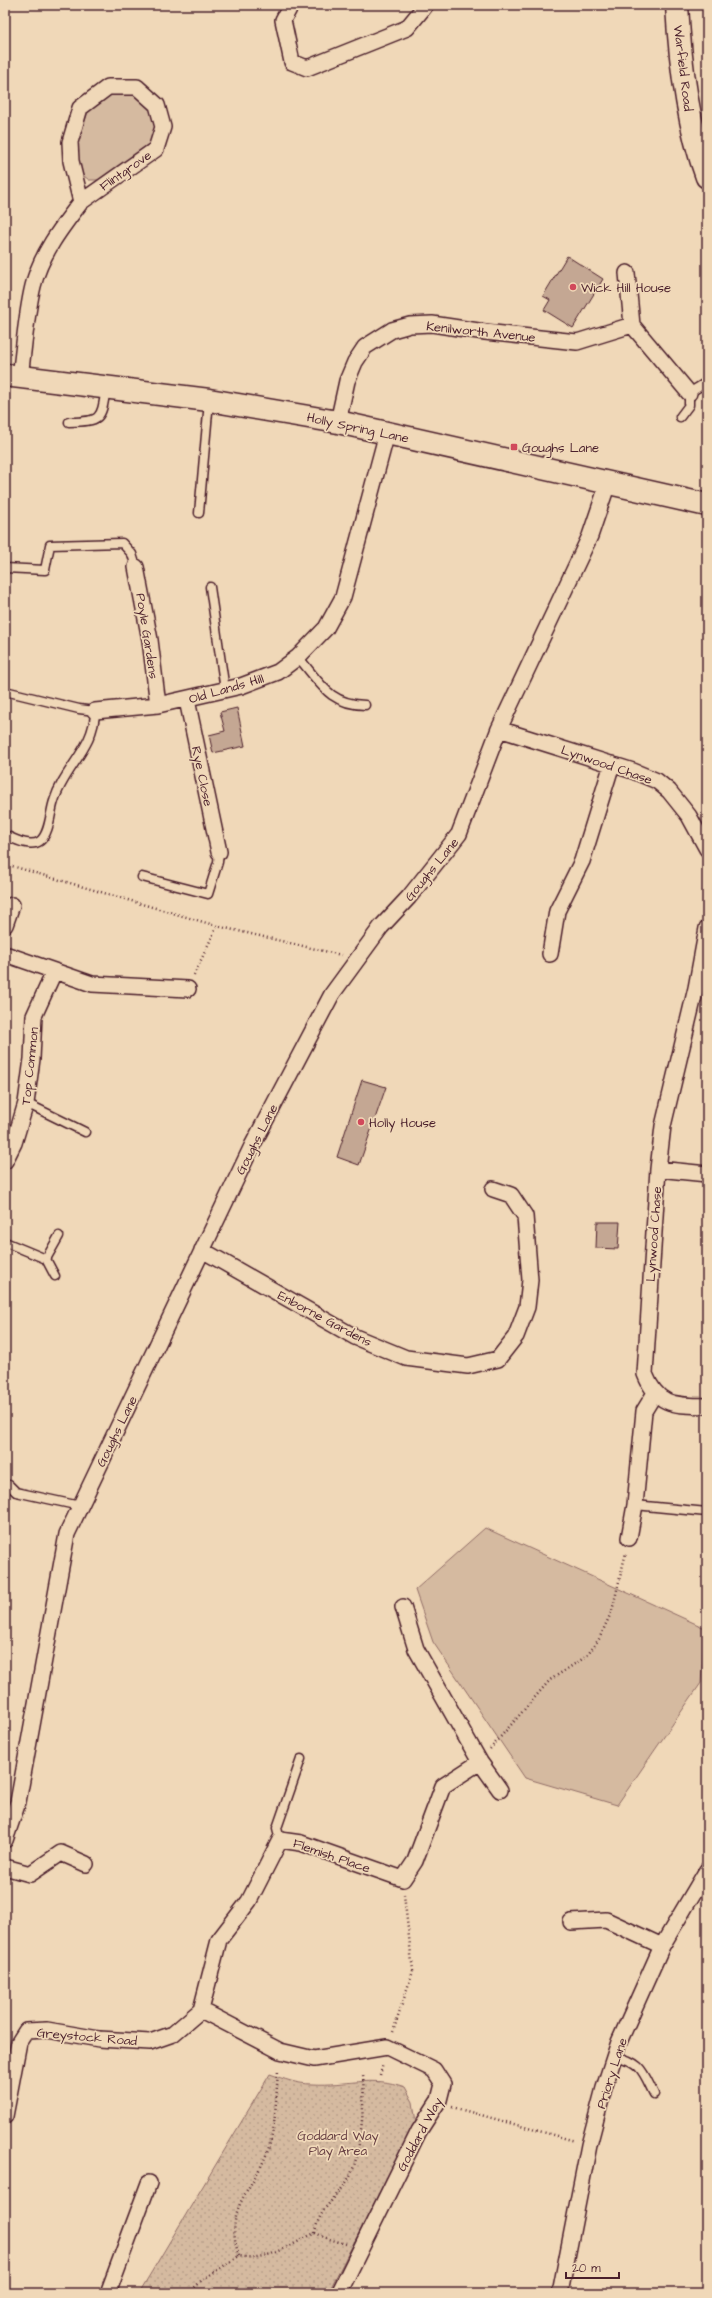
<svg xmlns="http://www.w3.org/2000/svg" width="712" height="2298" font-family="'Architects Daughter',sans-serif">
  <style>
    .grass { fill: #d5baa0; stroke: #906c66 }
    .park { fill: url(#park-dots); stroke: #906c66 }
    .building { fill: #c4a793; stroke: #4a1f2b }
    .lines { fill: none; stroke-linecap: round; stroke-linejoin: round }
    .lane-casing { stroke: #4a1f2b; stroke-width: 11 }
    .street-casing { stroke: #4a1f2b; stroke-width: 18 }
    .secondary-casing { stroke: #4a1f2b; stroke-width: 25 }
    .primary-casing { stroke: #4a1f2b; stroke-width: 25 }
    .path { stroke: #4a1f2b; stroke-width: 2.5; stroke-dasharray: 1 3; stroke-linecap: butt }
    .lane { stroke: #f0d8b8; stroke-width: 8 }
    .street { stroke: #f0d8b8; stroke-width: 15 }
    .secondary { stroke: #f0d8b8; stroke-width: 22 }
    .primary { stroke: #f0d8b8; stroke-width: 22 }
    .poi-dot { fill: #d1495b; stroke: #f0d8b8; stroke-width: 1.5 }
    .labels { text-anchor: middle; stroke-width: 3.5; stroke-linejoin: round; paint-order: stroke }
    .street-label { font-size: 13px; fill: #4a1f2b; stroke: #f0d8b8 }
    .poi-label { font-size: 13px; fill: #4a1f2b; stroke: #f0d8b8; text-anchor: start }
    .park-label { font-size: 13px; fill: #663e42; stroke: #f0d8b8 }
  </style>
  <defs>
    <pattern id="park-dots" width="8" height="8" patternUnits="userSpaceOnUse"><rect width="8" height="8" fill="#d5baa0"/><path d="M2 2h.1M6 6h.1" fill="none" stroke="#b89f8a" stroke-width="1.8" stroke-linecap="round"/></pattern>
  </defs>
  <rect width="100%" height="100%" fill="#f0d8b8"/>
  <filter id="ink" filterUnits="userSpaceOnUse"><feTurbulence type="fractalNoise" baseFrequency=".025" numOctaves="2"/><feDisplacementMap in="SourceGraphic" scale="8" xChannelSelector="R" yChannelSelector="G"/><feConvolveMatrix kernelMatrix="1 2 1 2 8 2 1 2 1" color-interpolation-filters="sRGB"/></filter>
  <g filter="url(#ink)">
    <path class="grass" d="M131,92C151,106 157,117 154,141L106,180H89L79,172L77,142L88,112L102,96Z
      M485,1528L705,1628L701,1683L617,1805L525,1778L433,1642L415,1590Z"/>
    <path class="park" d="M270,2074C284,2079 297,2084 312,2084C346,2086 371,2075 405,2087L413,2102L416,2122L328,2293H139Z"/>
    <path class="building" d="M567,256L603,279L573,328L544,310L550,300L543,296Z
      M237,708L245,746L213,753L209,735L225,731L220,712Z
      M362,1080L386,1087L359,1165L337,1157Z
      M597,1222H620L618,1249L596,1248Z"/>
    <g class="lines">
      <g class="lane-casing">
        <path id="lane" d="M680,417L689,405V393L707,382
          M69,422C102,421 101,420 106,388
          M199,513L209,401
          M5,568L45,570L50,545L122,543L132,554L136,567
          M210,587L225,690
          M298,657C320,682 328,704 365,705
          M5,691L79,709L95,711C95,747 64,768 54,801C50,812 50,833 40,841C30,848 14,839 5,835
          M142,877L208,894L218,862L219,852
          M26,1103L85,1132
          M5,1242L46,1259L55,1276
          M46,1259L59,1236
          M9,1485L16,1492L80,1506
          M635,1505L707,1512
          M280,1840L277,1828L301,1759
          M615,2056C642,2063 642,2070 654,2094"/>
      </g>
      <g class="street-casing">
        <path id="street" d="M291,5L283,20L292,62L307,68L407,28L425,6
          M627,273L632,325L689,393
          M20,377C24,347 26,315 33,286C41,254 61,228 81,202L71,161L70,142L80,108L108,87H137L157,105L163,127L156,149L81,202
          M338,422L347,381L355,362L365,347L392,330L410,325L432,324L485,332L577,342L632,325
          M136,567L150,640L158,705
          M187,700L219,852
          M95,711L158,705L241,686L278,672L298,657L326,628L343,597L387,433
          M499,729L633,771L657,781L669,791L689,816L707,849
          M5,925L12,905
          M707,928L696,988L663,1126L658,1169L645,1374C658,1407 675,1405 707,1406
          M550,954L557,911L582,861L612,764
          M5,957L8,955L92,984L188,989
          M5,1161L14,1143L26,1103L32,1059L34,1016L54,972
          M658,1169L707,1174
          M202,1250L355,1337L406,1358L468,1366L498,1359L516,1336L527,1307L530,1280L525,1216L511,1195L493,1189
          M629,1538L635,1505L644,1411L655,1393
          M403,1607L416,1649L480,1762L500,1790
          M5,1840L18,1802L67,1534L252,1146L332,994L381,927L409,897L459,834L499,729L590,536L608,483
          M5,1867L30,1874L61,1853L86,1864
          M571,1922L606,1920L662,1946
          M201,2010L280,2051L314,2059L387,2047L434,2070L443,2084L439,2100L419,2131L339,2293
          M201,2010L219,1940L249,1901L280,1840L301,1843L403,1879L415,1861L443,1786L480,1762
          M5,2116L19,2042L26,2031L47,2030L99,2039L150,2042L173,2034L201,2010
          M108,2293L149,2183
          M560,2293L589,2145L604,2088L619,2042L662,1946L707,1870"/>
      </g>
      <g class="secondary-casing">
        <path id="secondary" d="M5,375L209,400L338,422L707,505"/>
      </g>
      <g class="primary-casing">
        <path id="primary" d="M677,5C680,63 687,123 707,177"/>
      </g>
      <path class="path" d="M5,864L217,926L341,955
        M194,975L217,926
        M490,1749L550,1680L587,1656L599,1639L612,1611L626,1552
        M393,2032L413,1971L404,1895
        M380,2075L383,2064
        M452,2107L575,2141
        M315,2233C318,2208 339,2197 350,2176C361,2154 365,2100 363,2075
        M315,2233L329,2239L346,2244
        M239,2256C222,2205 256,2189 269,2147C276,2123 276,2096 278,2071
        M189,2293L202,2280L239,2256C269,2262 289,2245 315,2233"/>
      <use href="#lane" class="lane"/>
      <use href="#street" class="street"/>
      <use href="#secondary" class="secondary"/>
      <use href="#primary" class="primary"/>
    </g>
  </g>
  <g class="poi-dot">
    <circle cx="573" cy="287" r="4"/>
    <rect x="510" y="443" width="8" height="8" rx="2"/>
    <circle cx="361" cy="1122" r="4"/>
  </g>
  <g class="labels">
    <g class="street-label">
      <text transform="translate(684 68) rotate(83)" y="5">Warfield Road</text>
      <text transform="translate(125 170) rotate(-35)" y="5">Flintgrove</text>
      <text transform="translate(481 331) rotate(6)" y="5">Kenilworth Avenue</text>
      <text transform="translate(358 427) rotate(12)" y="5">Holly Spring Lane</text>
      <text transform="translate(148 636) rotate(81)" y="5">Poyle Gardens</text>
      <text transform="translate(226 688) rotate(-16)" y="5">Old Lands Hill</text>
      <text transform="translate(607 764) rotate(19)" y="5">Lynwood Chase</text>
      <text transform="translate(203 776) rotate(78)" y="5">Rye Close</text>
      <text transform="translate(431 869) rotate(-51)" y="5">Goughs Lane</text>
      <text transform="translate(29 1066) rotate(-84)" y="5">Top Common</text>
      <text transform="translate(256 1139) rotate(-63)" y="5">Goughs Lane</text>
      <text transform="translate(653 1234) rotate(-86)" y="5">Lynwood Chase</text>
      <text transform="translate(325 1318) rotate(28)" y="5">Enborne Gardens</text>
      <text transform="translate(116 1431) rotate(-64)" y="5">Goughs Lane</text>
      <text transform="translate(332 1855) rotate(19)" y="5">Flemish Place</text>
      <text transform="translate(87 2036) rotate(5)" y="5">Greystock Road</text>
      <text transform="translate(611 2073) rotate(-72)" y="5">Priory Lane</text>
      <text transform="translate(419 2134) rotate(-62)" y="5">Goddard Way</text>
    </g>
    <g class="poi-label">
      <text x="581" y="292">Wick Hill House</text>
      <text x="522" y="452">Goughs Lane</text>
      <text x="369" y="1127">Holly House</text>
    </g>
    <g class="park-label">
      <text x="338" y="2140">Goddard Way<tspan x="338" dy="15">Play Area</tspan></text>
    </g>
  </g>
  <rect width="712" height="2298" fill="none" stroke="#f0d8b8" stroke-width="20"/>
  <rect x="10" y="10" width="692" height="2278" fill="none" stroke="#4a1f2b" stroke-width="1.5" filter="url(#ink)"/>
  <path d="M566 2272v6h53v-6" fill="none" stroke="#4a1f2b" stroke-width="2"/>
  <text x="572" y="2272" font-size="12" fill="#4a1f2b" stroke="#f0d8b8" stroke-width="3" paint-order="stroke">20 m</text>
</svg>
